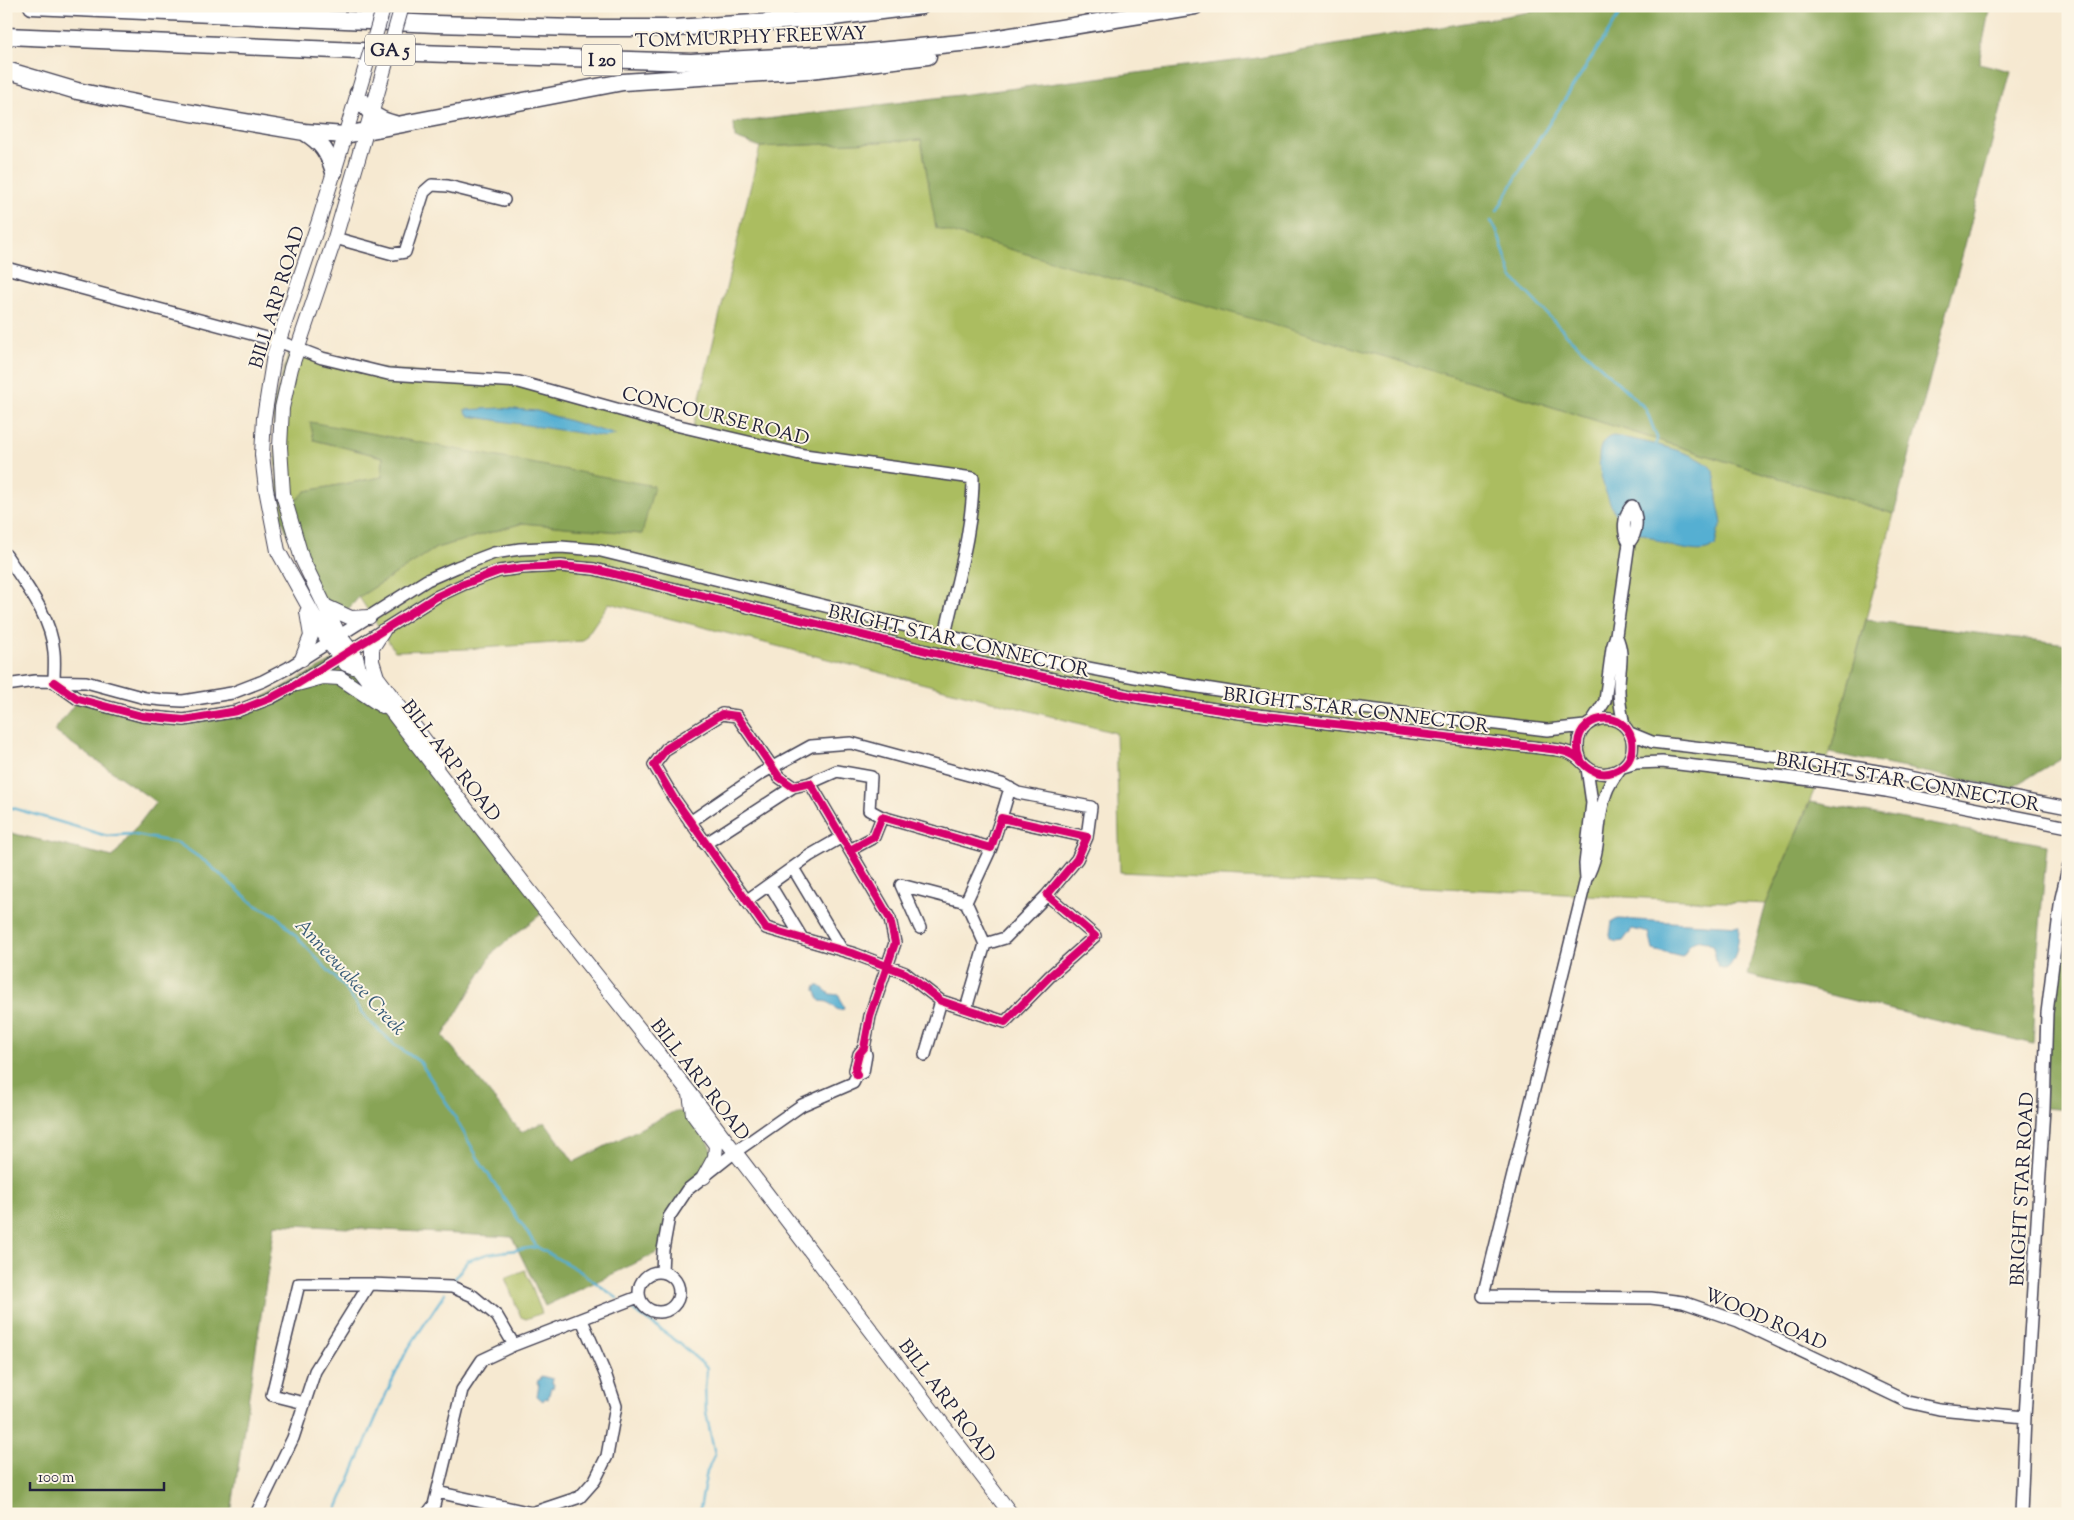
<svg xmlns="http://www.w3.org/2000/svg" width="2074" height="1520" font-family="'Sorts Mill Goudy',serif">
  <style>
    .green { fill: #abbd60; stroke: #66704e }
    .forest { fill: #88a456; stroke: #556348 }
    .water { fill: #55afd2; stroke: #3c6886 }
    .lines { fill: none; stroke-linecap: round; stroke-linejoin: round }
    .stream { stroke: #55afd2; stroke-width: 2.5 }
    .minor-casing { stroke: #424052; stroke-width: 14 }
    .major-casing { stroke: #424052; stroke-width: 16 }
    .highway-casing { stroke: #424052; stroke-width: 19 }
    .minor { stroke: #fff; stroke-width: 11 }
    .major { stroke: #fff; stroke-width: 14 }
    .highway { stroke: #fff; stroke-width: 16 }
    .major-bridge-casing { stroke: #424052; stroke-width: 16; stroke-linecap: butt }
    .major-bridge { stroke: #fff; stroke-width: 14 }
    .cycleway-casing { stroke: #fcf5e5; stroke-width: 11 }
    .cycleway { stroke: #d6006c; stroke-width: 8 }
    .labels { text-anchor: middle; stroke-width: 4; stroke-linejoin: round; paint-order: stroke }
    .shield { fill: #fcf5e5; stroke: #63616e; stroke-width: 1 }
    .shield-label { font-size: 18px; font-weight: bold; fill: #22223b }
    .street-label { font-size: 19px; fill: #22223b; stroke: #fcf5e5 }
    .water-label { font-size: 20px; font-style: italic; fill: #365a77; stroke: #fcf5e5 }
  </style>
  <rect width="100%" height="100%" fill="#fcf5e5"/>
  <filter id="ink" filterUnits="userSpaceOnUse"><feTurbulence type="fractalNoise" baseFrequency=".02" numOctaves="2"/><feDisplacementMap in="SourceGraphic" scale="10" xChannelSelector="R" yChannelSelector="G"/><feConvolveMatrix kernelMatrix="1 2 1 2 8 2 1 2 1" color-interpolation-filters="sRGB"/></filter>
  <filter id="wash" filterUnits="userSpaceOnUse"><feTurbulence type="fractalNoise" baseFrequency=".0096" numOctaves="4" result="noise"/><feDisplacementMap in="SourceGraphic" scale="20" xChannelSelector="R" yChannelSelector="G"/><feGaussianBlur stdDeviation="1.12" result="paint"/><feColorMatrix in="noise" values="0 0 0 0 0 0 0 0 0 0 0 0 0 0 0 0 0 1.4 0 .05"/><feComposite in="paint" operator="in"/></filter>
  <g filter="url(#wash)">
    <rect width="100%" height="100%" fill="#f6e9d1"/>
    <path class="green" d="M921,140L1476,383L1894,514L1830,753L1766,904L1120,872L1116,733L609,603L583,641L467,649L395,651L359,597L436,548L523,523L641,534L311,422L314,440L383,457L382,477L306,491L280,516L273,406L290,350L360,367L519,382L692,430L760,147Z
      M525,1270L542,1313L526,1319L521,1317L505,1278Z"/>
    <path class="forest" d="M1565,6H1990L1979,63L2011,71L1894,514L1476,383L936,228L921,140L760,147L735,138L734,123L1258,58Z
      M310,422L654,486L642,534L523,523L436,548L359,597L329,631L280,516L306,491L382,477L383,457L314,440Z
      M1866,620L2068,644V754L2010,789L1830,753Z
      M340,657L359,669L545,911L494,951L443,1036L521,1132L545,1122L574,1162L675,1111L693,1114L715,1157L669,1217L663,1250L545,1306L512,1237L275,1224L231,1514H135L113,1508L112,1514H6V832L113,857L156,802L54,731L78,699L162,719L237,711Z
      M1810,802L2047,845L2038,949L2033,1044L1747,975L1766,904Z
      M2068,869V1110L2044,1108L2054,957Z"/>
    <path class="water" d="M502,408L537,411L616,435L605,437L469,416L464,410Z
      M1613,436C1633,439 1705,452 1713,471C1717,479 1716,489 1717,498C1718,507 1721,516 1722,524L1718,531L1715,546C1704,554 1691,550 1679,548C1666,545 1658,541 1647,535C1641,533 1634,531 1630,528C1625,524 1620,518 1616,514C1606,499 1585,441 1613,436Z
      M1618,919L1739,926C1739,937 1737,963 1726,969L1718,967C1713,954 1718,945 1702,941C1698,940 1694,941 1691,944C1686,947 1687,953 1682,957L1653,950L1649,933L1632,929L1623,941L1616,942L1611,939L1610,935L1612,922Z
      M816,986H820L830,994L839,995L844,1009L838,1010L828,1002L820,1001L815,990Z
      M541,1376L553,1379L552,1383L554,1384L553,1388L551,1387L548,1399L545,1398L543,1401L537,1396L539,1384H537L538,1380H540Z"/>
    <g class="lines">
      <path class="stream" d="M1497,211L1532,150L1625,6
        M1491,221L1497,231L1512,277L1568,336L1646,409L1657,438L1656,446
        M6,806L107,836L130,834L178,843L206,862L255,905L276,915L344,987L367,1019L395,1045L420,1062L448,1105L482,1165L537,1247L578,1270L617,1298
        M454,1280L467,1261L487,1254L537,1247
        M630,1308L678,1342L707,1368L705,1387L706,1412L715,1455L707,1471L699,1514
        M335,1514L386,1394L406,1352L445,1293"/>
    </g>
  </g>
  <g filter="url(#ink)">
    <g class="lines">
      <g class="minor-casing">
        <path id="minor" d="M335,238L393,254L405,252L424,192L432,185L448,186L504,200
          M6,268L278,341L322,358L388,374L519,382L671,424L804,455L973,478C973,531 956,584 945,635
          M6,555C25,584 51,616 54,652C55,662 54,672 54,682
          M1616,635C1626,656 1618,669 1619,691C1619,703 1622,714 1624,726
          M54,682L78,699L142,716L184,720L237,711L271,698L297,684L436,597L464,584L499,571L522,568L561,566L594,569L939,654L1131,696L1240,713L1558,750C1563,751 1569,752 1573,755C1579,758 1582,763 1587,767C1600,778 1618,774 1628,761C1632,755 1633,747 1632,740C1622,702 1564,718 1581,760
          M6,685L35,681L86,682L145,698L163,700L183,701L232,693L263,681L288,668L427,580L457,567L494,553L520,549L561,547L597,550L1041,659L1135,677L1243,694L1547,730L1585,726
          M1592,721L1605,701L1612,648L1616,635L1629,543C1638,532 1638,518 1632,506C1623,515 1622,532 1629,543
          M1630,733L1652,742L1830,763L1889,773L2068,808
          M1623,767L1636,763L1662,762L1827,782L1886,791L2068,827
          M1587,768L1592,803L1585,864L1586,879C1603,849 1595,822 1606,793C1609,784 1615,776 1620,769
          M810,783L837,771L871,777L869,810L882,817
          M1001,818L1010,788
          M690,822L760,774L811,746L851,743L1002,784L1018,793L1091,807L1087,837
          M705,844L793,787
          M850,850L874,837L882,817L991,848L1001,818L1087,837L1077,859L1047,895L1095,936L1050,976L1005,1022L941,1001L905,973L855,954L766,928L673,797L654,765L666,749L722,714L737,716L779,777L793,787L810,783L890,919L895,943L870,1016L864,1048L859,1054L855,1070L857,1075
          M793,868L842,950
          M1586,879L1483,1296L1651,1298L1683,1302L1738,1321L1908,1402L1939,1409L2025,1417
          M770,885L802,938
          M901,885L966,902L985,944L966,1009
          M901,885L920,928
          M746,901L809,856L842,837
          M966,902L991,848
          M985,944L1005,938L1047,895
          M925,1055L941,1001
          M662,1272L663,1250L669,1217L687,1190L735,1152L802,1105L853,1083L857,1075L863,1072L866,1055L864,1048
          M639 1292a20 20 0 1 1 40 0a20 20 0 1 1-40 0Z
          M304,1403L272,1395L299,1284H369
          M437,1492L532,1513L580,1497L595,1480L607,1456L616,1406L606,1376L582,1320
          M256,1514L293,1438L315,1371L369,1284L452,1287L473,1296L497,1316L514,1345
          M427,1514L434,1505L462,1390L482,1360L514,1345L638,1297
          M2021,1514L2025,1417L2044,1108L2047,1013L2061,898L2068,868"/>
      </g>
      <g class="major-casing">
        <path id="major" d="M358,93L319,221L274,355L264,418L262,455L266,489L278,551L329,643L346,664L359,669
          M377,94L335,238L291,368L282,408L280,447L283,494L302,559L339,635L356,657L359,669L528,889L690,1093L1011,1514
          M325,606L351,618L369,617
          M383,631L372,648V661L377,677L439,759L438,762
          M302,659L311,636L307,612
          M297,684L323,677L340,678L382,706
          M690,1094L693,1114L716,1145L715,1157L704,1177"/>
      </g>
      <g class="highway-casing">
        <path id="highway" d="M32,6L436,24L576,28H674L817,19L921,6
          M6,36L359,51L691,62L868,52L981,41L1195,6
          M6,70L77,91L150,106L304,132L345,135L623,82L810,70L928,56
          M358,93C365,111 377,120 395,124
          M304,132C322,143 328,152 334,172"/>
      </g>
      <use href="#minor" class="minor"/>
      <use href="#major" class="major"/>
      <use href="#highway" class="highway"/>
      <g class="major-bridge-casing">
        <path id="major-bridge" d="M358,93L384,6
          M377,94L402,6"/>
      </g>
      <use href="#major-bridge" class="major-bridge"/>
      <g class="cycleway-casing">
        <path id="cycleway" d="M54,682L78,699L142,716L184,720L237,711L271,698L297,684L436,597L464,584L499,571L522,568L561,566L594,569L939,654L1131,696L1240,713L1558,750C1563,751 1569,752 1573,755C1579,758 1582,763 1587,767C1600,778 1618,774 1628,761C1632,755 1633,747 1632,740C1622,702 1564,718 1581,760
          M850,850L874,837L882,817L991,848L1001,818L1087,837L1077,859L1047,895L1095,936L1050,976L1005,1022L941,1001L905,973L855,954L766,928L673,797L654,765L666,749L722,714L737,716L779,777L793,787L810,783L890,919L895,943L870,1016L864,1048L859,1054L855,1070L857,1075"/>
      </g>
      <use href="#cycleway" class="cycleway"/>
    </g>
  </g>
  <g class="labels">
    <g class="shield">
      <rect x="365" y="34.5" width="50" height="31" rx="4"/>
      <rect x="582" y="44.5" width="40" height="31" rx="4"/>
    </g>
    <g class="shield-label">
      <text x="390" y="56">GA 5</text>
      <text x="602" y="66">I 20</text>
    </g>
    <g class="street-label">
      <text transform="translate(751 36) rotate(-2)" y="7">TOM MURPHY FREEWAY</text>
      <text transform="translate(276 297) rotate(-73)" y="7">BILL ARP ROAD</text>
      <text transform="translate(716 415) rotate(14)" y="7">CONCOURSE ROAD</text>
      <text transform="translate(959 640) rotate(13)" y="7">BRIGHT STAR CONNECTOR</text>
      <text transform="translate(1356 709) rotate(7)" y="7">BRIGHT STAR CONNECTOR</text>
      <text transform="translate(452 760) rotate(52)" y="7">BILL ARP ROAD</text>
      <text transform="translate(1908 781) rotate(10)" y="7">BRIGHT STAR CONNECTOR</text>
      <text transform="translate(701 1079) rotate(52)" y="7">BILL ARP ROAD</text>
      <text transform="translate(2021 1189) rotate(-87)" y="7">BRIGHT STAR ROAD</text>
      <text transform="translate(1766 1318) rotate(23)" y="7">WOOD ROAD</text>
      <text transform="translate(948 1400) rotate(53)" y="7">BILL ARP ROAD</text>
    </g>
    <g class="water-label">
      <text transform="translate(351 976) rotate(47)" y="7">Anneewakee Creek</text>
    </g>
  </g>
  <rect width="2074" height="1520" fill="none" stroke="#fcf5e5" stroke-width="25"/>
  <path d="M30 1482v8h134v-8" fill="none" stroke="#22223b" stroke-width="2.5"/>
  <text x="38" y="1482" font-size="15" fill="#22223b" stroke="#fcf5e5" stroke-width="4" paint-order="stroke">100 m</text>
</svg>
